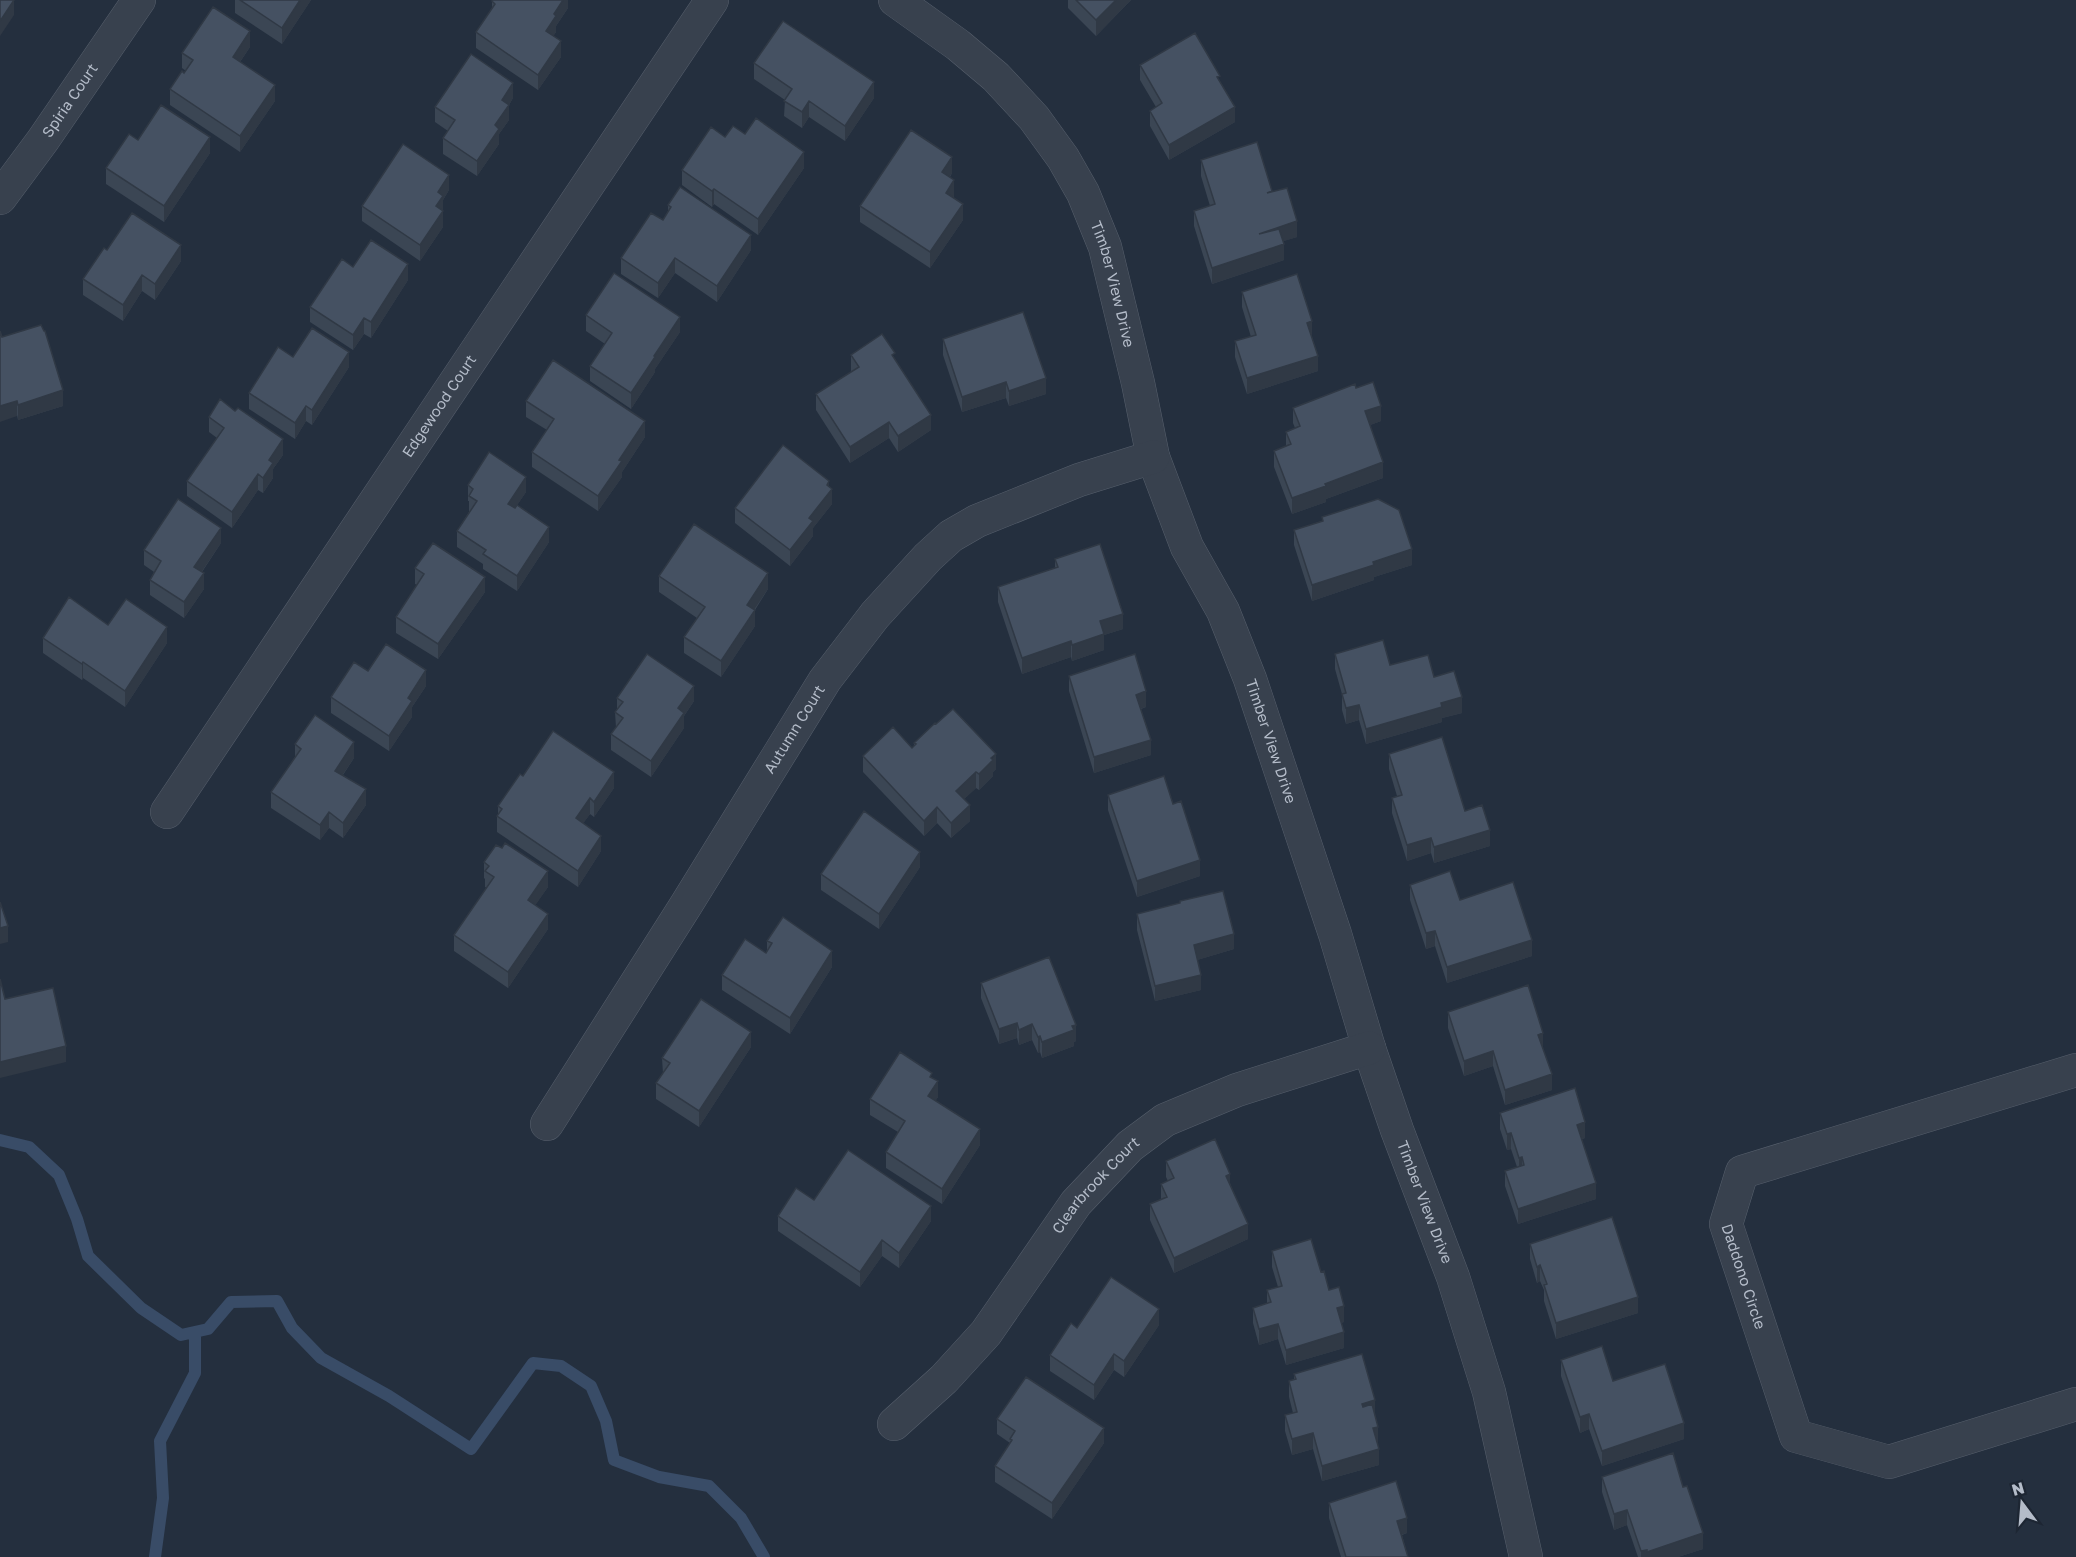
<svg xmlns="http://www.w3.org/2000/svg" width="2076" height="1557" font-family="'Golos Text',sans-serif">
  <style>
    .lines { fill: none; stroke-linecap: round; stroke-linejoin: round }
    .stream { stroke: #394c67; stroke-width: 12 }
    .minor-casing { stroke: #565f6c; stroke-width: 34 }
    .minor { stroke: #38414e; stroke-width: 33 }
    .wall { fill: #3b4654 }
    .shaded-wall { fill: #303945 }
    .building { fill: #455162; stroke: #303945; stroke-width: 1.5 }
    .labels { text-anchor: middle; stroke-width: 4.5; stroke-linejoin: round; paint-order: stroke }
    .street-label { font-size: 15px; fill: #b4bcc9; stroke: #1d2633 }
  </style>
  <rect width="100%" height="100%" fill="#242f3e"/>
  <g class="lines">
    <path class="stream" d="M0,1140L29,1147L59,1175L77,1219L88,1256L141,1308L181,1335L208,1329L231,1302L277,1301L292,1328L321,1358L389,1396L471,1449L533,1363L561,1366L591,1386L606,1421L614,1460L659,1477L709,1486L741,1518L764,1557
      M155,1557L163,1498L160,1441L195,1373V1332"/>
    <g class="minor-casing">
      <g id="minor">
        <path id="s1" d="M895,0L958,45L996,77L1034,118L1063,158L1083,193L1105,247L1138,383L1153,457L1187,547L1223,611L1250,679L1335,934L1369,1048L1397,1130L1453,1277L1489,1392L1526,1557"/>
        <path id="s2" d="M0,198L43,140L139,0"/>
        <path id="s3" d="M167,812L712,0"/>
        <path id="s4" d="M2076,1070L1742,1172L1726,1224L1796,1436L1889,1462L2076,1404"/>
        <path id="s5" d="M547,1124L686,905L825,680L875,615L928,557L951,536L977,521L1079,480L1153,457"/>
        <path id="s6" d="M894,1424L944,1379L986,1333L1076,1203L1130,1146L1165,1120L1237,1090L1369,1048"/>
      </g>
    </g>
    <use href="#minor" class="minor"/>
  </g>
  <path class="wall" d="M235,0H311L282,44L235,13Z
    M568,0V8L556,26V32L553,36L561,57L538,90L476,48V32L492,9V1Z
    M1068,0H1131L1096,36L1068,8Z
    M250,47L240,62L275,101L240,152L170,105V89L186,71L182,68V53Z
    M754,63L874,98L845,141L809,117L802,128L784,116L785,100L754,79Z
    M1140,65L1220,83L1235,122L1169,160L1150,126V111L1156,107L1140,80Z
    M513,98L509,105V120L499,134V144L477,176L443,154V138L448,131L435,122V107Z
    M745,134L804,168L758,235L714,204L712,207L682,185V170L725,137Z
    M138,140L210,153L164,222L106,184V168Z
    M1201,160L1272,192L1297,237L1283,241L1284,260L1212,284L1194,226V211L1210,206L1201,176Z
    M952,173L950,177L954,196L953,198L963,220L930,268L860,222V206Z
    M449,190L443,200V227L420,261L362,221V206Z
    M668,205L751,250L717,302L675,273L658,298L621,274V258L663,220L668,211Z
    M107,250L181,261L155,300L142,291L123,321L83,295V279Z
    M353,267L408,280L371,338L364,334L353,350L310,322V307Z
    M1242,292L1312,337L1318,371L1247,394L1235,357V341L1251,337L1242,307Z
    M586,315L680,332L655,369V372L631,409L590,381V366L605,344L586,331Z
    M2,337L63,406L18,420Z
    M943,339L1046,394L1009,406L1006,398L962,412L943,355Z
    M851,355L895,359L931,430L898,452L889,438L850,463L816,410V394L851,372Z
    M293,357L349,367L312,425L306,421L295,439L249,409V393Z
    M1356,388L1381,421L1370,425L1383,478L1326,499V502L1292,514L1274,467V451L1286,446V432L1295,428L1293,423V408Z
    M526,401L645,437L622,472V477L598,511L532,467V452L547,430L526,417Z
    M209,417L283,455L273,469V478L263,493L258,490L232,528L187,496V481L217,438L209,432Z
    M468,485L526,492L517,505L549,542L517,591L483,569V564L457,547V531L469,512V501H468Z
    M829,487L832,504L813,528V536L790,566L735,523V508Z
    M1322,517L1412,565L1374,577V580L1312,601L1294,545V530L1322,521Z
    M221,543L202,572L204,589L184,618L150,595V580L154,572L144,565V550Z
    M1055,559L1123,629L1104,635V650L1072,661L1071,657L1022,674L998,602V587L1055,568Z
    M415,568L485,592L438,659L396,633V617L417,585L415,584Z
    M659,576L768,589L755,610V626L721,677L684,653V637L697,618L659,592Z
    M108,625L167,643L125,707L83,678L82,680L43,653V638Z
    M1335,654L1390,665L1434,677L1462,713L1442,718V722L1366,744L1359,720L1346,724L1342,710V694L1335,669Z
    M1069,676L1146,707L1141,709L1151,755L1094,773L1069,691Z
    M426,686L412,707V717L389,751L331,713V697Z
    M617,698L694,701L684,716V728L651,777L611,750V734L616,728L615,712L617,710Z
    M914,743L996,769L993,772V776L979,790L976,788L964,799L970,821L951,838L937,823L924,836L863,772V756L912,748L914,746Z
    M295,744L354,758L343,775L366,805L343,838L329,828L320,840L271,808V792L295,757Z
    M1389,754L1465,811L1490,846L1434,863L1431,853L1407,861L1392,813V798L1397,796L1389,769Z
    M523,776L614,788L594,817L590,814L583,823L601,851L578,887L497,832V816L498,814V806Z
    M1108,795L1173,804L1200,876L1137,897L1108,810Z
    M484,862L548,887L535,905L548,929L508,988L454,951V935L487,888L485,887V879L484,878Z
    M920,867L879,929L821,890V874Z
    M1410,885L1460,900L1532,956L1447,983L1435,946L1426,949L1410,900Z
    M1180,903L1234,949L1197,960L1201,990L1155,1001L1137,930V914Z
    M767,941L832,967L790,1034L722,990V975L766,953L767,950Z
    M981,983L1076,1041L1074,1042V1046L1042,1058L1040,1052L1038,1053L1032,1040L1019,1045L1017,1038L999,1044L981,998Z
    M1448,1012L1543,1049L1552,1090L1505,1105L1493,1066L1464,1076L1448,1028Z
    M751,1047L699,1127L656,1099V1083L663,1074L662,1058Z
    M932,1078L938,1097L935,1101L980,1145L942,1204L886,1168V1152L898,1132L870,1115V1099Z
    M1500,1113L1585,1138L1582,1139L1596,1199L1518,1224L1505,1186V1171L1517,1167L1511,1149L1507,1150L1500,1129Z
    M1166,1161L1230,1183L1248,1239L1174,1273L1150,1220V1204L1161,1199V1184L1168,1181L1166,1177Z
    M814,1200L931,1221L899,1268L882,1256L860,1287L778,1231V1216Z
    M1530,1244L1638,1313L1556,1339L1544,1301V1290L1540,1281L1537,1283L1530,1259Z
    M1272,1251L1321,1272L1344,1322L1341,1323L1344,1348L1286,1365L1278,1339L1259,1345L1253,1323V1308L1267,1304V1290L1278,1287L1272,1267Z
    M1159,1325L1124,1377L1114,1370L1094,1400L1050,1371V1355L1077,1328Z
    M1561,1360L1613,1381L1684,1439L1602,1466L1589,1429L1580,1433L1561,1376Z
    M1294,1374L1375,1414L1378,1442L1377,1443L1379,1465L1322,1481L1313,1449L1292,1455L1285,1431V1415L1293,1413L1289,1397V1381L1294,1380Z
    M997,1419L1104,1443L1052,1519L995,1482V1466L1010,1444V1443L997,1434Z
    M1602,1477L1703,1549L1678,1557H1638L1627,1525L1614,1530L1602,1492Z
    M1329,1503L1407,1533L1402,1535L1408,1557H1341L1329,1518Z"/>
  <path class="shaded-wall" d="M14,0V15L0,36V21Z
    M300,0H311L282,44V28Z
    M563,0H568V8L556,26V32L546,47V31L554,14Z
    M1116,0H1131L1096,36V20Z
    M250,31V47L233,72V57Z
    M561,41V57L538,90V75Z
    M874,82V98L845,141V126Z
    M513,83V98L509,105V120L499,134V144L477,176V161L495,125L502,100Z
    M275,85V101L240,152V136Z
    M809,101V117L802,128V112Z
    M1235,107V122L1169,160V145Z
    M210,137V153L164,222V206Z
    M804,152V168L758,235V219Z
    M952,157V173L942,188V172Z
    M449,175V190L443,200V212L436,206L438,192Z
    M954,180V196L946,208V193Z
    M714,189V204L712,207V191Z
    M963,204V220L930,268V252Z
    M443,211V227L420,261V245Z
    M1297,221V237L1259,249V234Z
    M751,235V250L717,302V286Z
    M1284,244V260L1212,284V268Z
    M181,245V261L155,300V284Z
    M675,258V273L658,298V283Z
    M408,264V280L371,338V322Z
    M142,275V291L123,321V305Z
    M680,317V332L655,369V372L631,409V393L654,356Z
    M364,318V334L353,350V335Z
    M1312,321V337L1307,323Z
    M349,352V367L312,425V410Z
    M1318,356V371L1247,394V378Z
    M1046,378V394L1009,406V391Z
    M1006,382V398L962,412V397Z
    M63,390V406L18,420V405Z
    M17,401V416L0,422V406Z
    M306,406V421L295,439V423Z
    M1381,406V421L1365,427V411Z
    M931,415V430L898,452V436Z
    M645,421V437L622,472V477L598,511V496L619,460Z
    M889,422V438L850,463V447Z
    M283,439V455L273,469V478L263,493V478L269,460Z
    M1383,462V478L1326,499V502L1292,514V498L1325,484Z
    M258,474V490L232,528V512Z
    M526,477V492L508,519V504Z
    M829,481V492L832,489V504L813,528V536L790,566V550Z
    M549,527V542L517,591V576Z
    M221,528V543L194,583V567Z
    M1412,549V565L1374,577V580L1312,601V585L1373,562Z
    M204,573V589L184,618V602Z
    M768,573V589L747,620V605Z
    M485,577V592L438,659V644Z
    M755,610V626L721,677V661Z
    M1123,614V629L1104,635V650L1072,661V645L1100,621Z
    M167,627V643L125,707V691Z
    M1071,641V657L1022,674V658Z
    M83,662V678L82,680V664Z
    M426,670V686L412,707V717L389,751V736L408,698Z
    M694,686V701L684,716V728L651,777V761L678,708Z
    M1146,691V707L1136,710V695Z
    M1462,697V713L1442,718V722L1366,744V729L1441,703Z
    M1359,705V720L1346,724V708Z
    M1151,740V755L1094,773V757Z
    M354,742V758L335,786V771Z
    M996,754V769L993,772V776L979,790V774Z
    M614,772V788L594,817V802Z
    M976,772V788L956,807V791Z
    M366,789V805L343,838V823Z
    M590,798V814L576,834V818Z
    M970,805V821L951,838V823Z
    M937,807V823L924,836V821Z
    M329,812V828L320,840V825Z
    M1490,830V846L1434,863V847Z
    M601,836V851L578,887V871Z
    M1431,838V853L1407,861V845Z
    M920,852V867L879,929V914Z
    M1200,860V876L1137,897V881Z
    M548,871V887L528,916V900Z
    M548,914V929L508,988V972Z
    M8,926V942L0,944V928Z
    M1435,931V946L1426,949V933Z
    M1234,934V949L1194,961V945Z
    M1532,940V956L1447,983V967Z
    M832,951V967L790,1034V1018Z
    M1201,975V990L1155,1001V986Z
    M1017,1023V1038L999,1044V1029Z
    M1032,1024V1040L1019,1045V1030Z
    M1076,1025V1041L1074,1042V1046L1042,1058V1042Z
    M751,1032V1047L699,1127V1111Z
    M1543,1033V1049L1538,1035Z
    M1040,1036V1052L1038,1053V1037Z
    M66,1046V1062L0,1078V1062Z
    M1493,1051V1066L1464,1076V1061Z
    M1552,1074V1090L1505,1105V1090Z
    M938,1081V1097L928,1112V1096Z
    M1585,1122V1138L1577,1140V1125Z
    M980,1129V1145L942,1204V1189Z
    M1511,1133V1149L1507,1150V1134Z
    M1522,1157V1172L1519,1173V1158Z
    M1230,1174V1189L1226,1176Z
    M1596,1183V1199L1518,1224V1209Z
    M931,1206V1221L899,1268V1253Z
    M1248,1224V1239L1174,1273V1258Z
    M882,1240V1256L860,1287V1272Z
    M1540,1265V1281L1537,1283V1267Z
    M1638,1297V1313L1556,1339V1323Z
    M1344,1306V1322L1337,1324V1308Z
    M1159,1309V1325L1124,1377V1361Z
    M1278,1324V1339L1259,1345V1329Z
    M1344,1332V1348L1286,1365V1350Z
    M1114,1354V1370L1094,1400V1385Z
    M1375,1400V1416L1362,1419V1404Z
    M1589,1414V1429L1580,1433V1417Z
    M1684,1423V1439L1602,1466V1451Z
    M1378,1427V1442L1373,1444V1428Z
    M1104,1428V1443L1052,1519V1503Z
    M1313,1433V1449L1292,1455V1439Z
    M1379,1449V1465L1322,1481V1466Z
    M1627,1510V1525L1614,1530V1514Z
    M1407,1518V1533L1397,1536V1521Z
    M1703,1533V1549L1678,1557H1647V1552Z
    M1647,1550V1557H1641V1551Z"/>
  <path class="building" d="M0,0H14L0,21Z
    M240,0H300L282,28Z
    M493,0H563L554,14L556,16L546,31L561,41L538,75L476,32L495,4L492,1Z
    M1076,0H1116L1096,20Z
    M213,7L250,31L233,57L275,85L240,136L170,89L182,71L184,73L193,60L182,53Z
    M783,21L874,82L845,126L809,101L802,112L784,101L792,89L754,63Z
    M1195,33L1220,76L1217,77L1235,107L1169,145L1150,111L1162,103L1140,65Z
    M471,54L513,83L502,100L509,105L495,125L499,129L477,161L443,138L455,120L435,107Z
    M161,105L210,137L164,206L106,168L129,134L138,140Z
    M756,118L804,152L758,219L714,189L712,191L682,170L711,127L725,137L733,126L745,134Z
    M911,130L952,157L942,172L954,180L946,193L963,204L930,252L860,206Z
    M1257,142L1272,191L1267,193L1287,188L1297,221L1259,234L1279,229L1284,244L1212,268L1194,211L1215,204L1201,160Z
    M403,144L449,175L438,192L443,196L436,206L443,211L420,245L362,206Z
    M680,187L751,235L717,286L675,258L658,283L621,258L651,213L663,220L671,207L668,205Z
    M132,213L181,245L155,284L142,275L123,305L83,279L104,248L107,250Z
    M371,240L408,264L371,322L364,318L353,335L310,307L342,259L353,267Z
    M614,273L680,317L654,356L655,357L631,393L590,366L612,333L586,315Z
    M1297,274L1312,321L1307,323L1318,356L1247,378L1235,341L1256,335L1242,292Z
    M1023,312L1046,378L1009,391L1006,382L962,397L943,339Z
    M41,325L44,331H45L63,390L18,405L17,401L0,406V331L2,337Z
    M312,328L349,352L312,410L306,406L295,423L249,393L278,347L293,357Z
    M882,334L895,353L892,355L931,415L898,436L889,422L850,447L816,394L859,367L851,355Z
    M553,360L645,421L619,460L622,461L598,496L532,452L554,419L526,401Z
    M1373,382L1381,406L1365,411L1383,462L1325,484L1326,486L1292,498L1274,451L1291,444L1286,432L1300,426L1293,408L1355,384L1356,388Z
    M220,399L235,411L238,408L283,439L269,460L273,463L263,478L258,474L232,512L187,481L224,428L209,417Z
    M783,445L829,481L827,485L832,489L809,518L813,521L790,550L735,508Z
    M489,452L526,477L508,504L515,508L517,505L549,527L517,576L483,554L486,550L457,531L477,501L469,496L473,489L468,485Z
    M178,499L221,528L194,567L204,573L184,602L150,580L161,561L144,550Z
    M1378,499L1399,510L1412,549L1373,562L1374,565L1312,585L1294,530L1323,521L1322,517Z
    M694,524L768,573L747,605L755,610L721,661L684,637L705,607L659,576Z
    M433,543L485,577L438,644L396,617L424,574L415,568Z
    M1100,544L1123,614L1100,621L1104,634L1072,645L1071,641L1022,658L998,587L1058,567L1055,559Z
    M69,597L108,625L126,599L167,627L125,691L83,662L82,664L43,638Z
    M1383,640L1390,665L1428,655L1434,677L1454,671L1462,697L1441,703L1442,707L1366,729L1359,705L1346,708L1342,694L1346,693L1335,654Z
    M386,644L426,670L408,698L412,701L389,736L331,697L354,662L368,671Z
    M647,654L694,686L678,708L684,713L651,761L611,734L623,718L615,712L623,702L617,698Z
    M1135,654L1146,691L1136,695L1151,740L1094,757L1069,676Z
    M953,709L996,754L991,758L993,760L979,774L976,772L956,791L970,805L951,823L937,807L924,821L863,756L893,727L912,748L916,744L914,743L935,723L936,724Z
    M315,715L354,742L335,771L366,789L343,823L329,812L320,825L271,792L301,749L295,744Z
    M553,731L614,772L594,802L590,798L576,818L601,836L578,871L497,816L502,809L498,806L520,774L523,776Z
    M1442,737L1465,811L1482,805L1490,830L1434,847L1431,838L1407,845L1392,798L1402,795L1389,754Z
    M1164,776L1173,804L1181,801L1200,860L1137,881L1108,795Z
    M864,811L920,852L879,914L821,874Z
    M505,843L548,871L528,900L548,914L508,972L454,935L494,877L485,871L489,866L484,862L496,845L502,848Z
    M1450,871L1460,900L1513,882L1532,940L1447,967L1435,931L1426,933L1410,885Z
    M1223,891L1234,934L1194,945L1201,975L1155,986L1137,914L1180,903V901Z
    M0,902L8,926L0,928Z
    M783,917L832,951L790,1018L722,975L745,939L766,953L772,943L767,941Z
    M1049,957L1076,1025L1072,1026L1074,1030L1042,1042L1040,1036L1038,1037L1032,1024L1019,1030L1017,1023L999,1029L981,983Z
    M0,979L5,999L53,988L66,1046L0,1062Z
    M1528,985L1543,1033L1538,1035L1552,1074L1505,1090L1493,1051L1464,1061L1448,1012Z
    M701,999L751,1032L699,1111L656,1083L670,1063L662,1058Z
    M900,1052L932,1073L930,1077L938,1081L928,1096L980,1129L942,1189L886,1152L905,1121L870,1099Z
    M1575,1088L1585,1122L1577,1125L1596,1183L1518,1209L1505,1171L1524,1165L1522,1157L1519,1158L1511,1133L1507,1134L1500,1113Z
    M1215,1139L1230,1174L1226,1176L1248,1224L1174,1258L1150,1204L1167,1197L1161,1184L1174,1178L1166,1161Z
    M848,1150L931,1206L899,1253L882,1240L860,1272L778,1216L796,1188L814,1200Z
    M1612,1217L1638,1297L1556,1323L1544,1285L1547,1284L1540,1265L1537,1267L1530,1244Z
    M1311,1239L1321,1272L1324,1271L1329,1290L1339,1287L1344,1306L1337,1308L1344,1332L1286,1350L1278,1324L1259,1329L1253,1308L1271,1302L1267,1290L1282,1286L1272,1251Z
    M1111,1277L1159,1309L1124,1361L1114,1354L1094,1385L1050,1355L1071,1323L1077,1328Z
    M1602,1346L1613,1381L1665,1364L1684,1423L1602,1451L1589,1414L1580,1417L1561,1360Z
    M1362,1354L1375,1400L1362,1404L1363,1407L1372,1404L1378,1427L1373,1428L1379,1449L1322,1466L1313,1433L1292,1439L1285,1415L1297,1412L1289,1381L1296,1379L1294,1374Z
    M1026,1377L1104,1428L1052,1503L995,1466L1012,1440L1010,1439L1015,1431L997,1419Z
    M1673,1453L1683,1487L1687,1486L1703,1533L1647,1552V1550L1641,1551L1627,1510L1614,1514L1602,1477Z
    M1396,1481L1407,1518L1397,1521L1408,1557H1346L1329,1503Z"/>
  <g class="labels">
    <g class="street-label">
      <text dy="5" stroke="none"><textPath href="#s2" startOffset="120">Spiria Court</textPath></text>
      <text dy="5" stroke="none"><textPath href="#s1" startOffset="369">Timber View Drive</textPath></text>
      <text dy="5" stroke="none"><textPath href="#s3" startOffset="489">Edgewood Court</textPath></text>
      <text dy="5" stroke="none"><textPath href="#s5" startOffset="466">Autumn Court</textPath></text>
      <text dy="5" stroke="none"><textPath href="#s1" startOffset="855">Timber View Drive</textPath></text>
      <text dy="5" stroke="none"><textPath href="#s6" startOffset="314">Clearbrook Court</textPath></text>
      <text dy="5" stroke="none"><textPath href="#s1" startOffset="1341">Timber View Drive</textPath></text>
      <text dy="5" stroke="none"><textPath href="#s4" startOffset="459">Daddono Circle</textPath></text>
    </g>
  </g>
  <g transform="translate(2022 1503) rotate(344)" stroke="#1d2633" stroke-width="4.5" paint-order="stroke">
  <path d="M0-4.5L10 22L0 15L-10 22Z" fill="#b4bcc9"/>
  <text y="-9" font-size="16" font-weight="bold" text-anchor="middle" fill="#b4bcc9">N</text>
  </g>
</svg>
